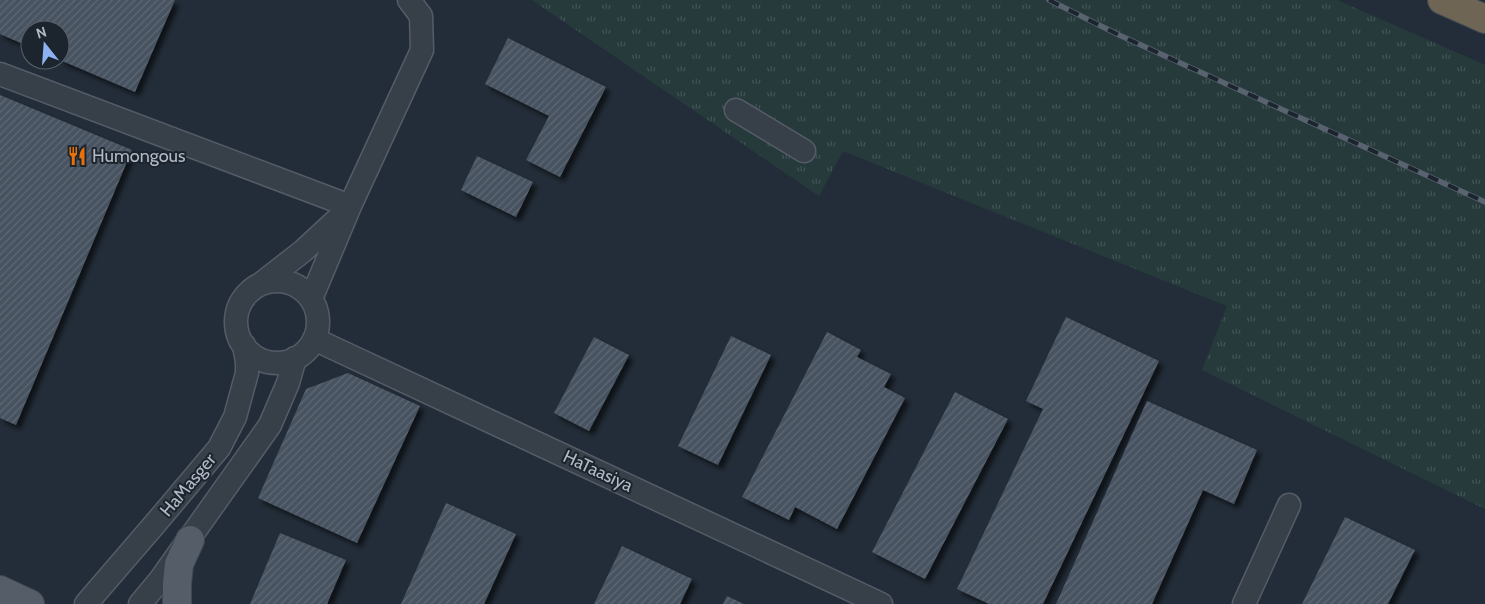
<svg xmlns="http://www.w3.org/2000/svg" width="1485" height="604" font-family="Cabin,sans-serif">
  <style>
    .grass { fill: url(#grass-tufts) }
    .building { fill: url(#building-hatch); filter: url(#shadow) }
    .lines { fill: none; stroke-linecap: round; stroke-linejoin: round }
    .minor-casing { stroke: #555c67; stroke-width: 25 }
    .major-casing { stroke: #404852; stroke-width: 30 }
    .highway-casing { stroke: #424954; stroke-width: 30 }
    .minor { stroke: #373f49; stroke-width: 22 }
    .major { stroke: #555d69; stroke-width: 28 }
    .highway { stroke: #6f6554; stroke-width: 28 }
    .rail-casing { stroke: #596370; stroke-width: 5.5 }
    .rail { stroke: #1c242e; stroke-width: 4; stroke-dasharray: 11; stroke-linecap: butt }
    .labels { text-anchor: middle; stroke-width: 4; stroke-linejoin: round; paint-order: stroke }
    .poi-label { font-size: 18px; fill: #b2b9c5; stroke: #1c242e; text-anchor: start }
    .street-label { font-size: 18px; fill: #b2b9c5; stroke: #1c242e }
  </style>
  <defs>
    <pattern id="grass-tufts" width="24" height="20" patternUnits="userSpaceOnUse" patternTransform="scale(1.25)"><rect width="24" height="20" fill="#263a3b"/><path d="M3 7l-1-3M5 7V3M7 7l1-3M15 17l-1-3M17 17v-4M19 17l1-3" fill="none" stroke="#435456"/></pattern>
    <pattern id="building-hatch" width="6" height="6" patternUnits="userSpaceOnUse" patternTransform="scale(1.25)"><rect width="6" height="6" fill="#475260"/><path d="M-1 1l2-2M0 6l6-6M5 7l2-2" fill="none" stroke="#5f6975"/></pattern>
    <filter id="shadow"><feDropShadow dx="4.5" dy="4.5" stdDeviation="2.5" flood-color="#0009"/></filter>
  </defs>
  <rect width="100%" height="100%" fill="#232d39"/>
  <path class="grass" d="M532,0H1337L1485,65V509L1202,370L1227,306L843,151L819,196Z"/>
  <path class="building" d="M0,0H175L135,92L60,60V30H30V47L0,34Z
    M508,38L606,87L560,177L526,160L549,116L485,84Z
    M0,95L132,150L16,425L0,418Z
    M477,156L533,182L516,217L461,190Z
    M1066,317L1159,361L1043,604H989L957,589L1043,409L1026,401Z
    M827,332L861,350L857,357L891,374L884,387L905,398L837,529L795,507L789,520L742,497Z
    M731,336L771,355L718,465L678,446Z
    M594,337L629,355L589,431L554,413Z
    M348,373L420,406L357,543L258,498L306,389Z
    M955,392L1008,419L925,579L872,552Z
    M1147,401L1257,450L1234,504L1203,490L1152,604H1056Z
    M446,503L516,534L484,604H401Z
    M1345,517L1415,550L1388,604H1302Z
    M280,533L346,560L327,604H250Z
    M622,546L692,579L680,604H594Z
    M727,596L744,604H723Z"/>
  <g class="lines">
    <g class="minor-casing">
      <path id="minor" d="M0,74L350,206
        M736,110L804,151
        M236 322a41 41 0 1 1 82 0a41 41 0 1 1-82 0Z
        M262,283L303,251L343,214
        M311,299L350,206L422,50L421,16L409,0
        M314,339L881,604
        M86,604L154,525L219,448L235,417L247,373V362L244,345
        M140,604L160,580L270,425L288,383L295,358
        M1244,604L1289,505"/>
    </g>
    <g class="major-casing">
      <path id="major" d="M0,590L30,604
        M177,604V584L179,564L190,540"/>
    </g>
    <g class="highway-casing">
      <path id="highway" d="M1442,0L1485,19"/>
    </g>
    <use href="#minor" class="minor"/>
    <use href="#major" class="major"/>
    <use href="#highway" class="highway"/>
    <g class="rail-casing">
      <path id="rail" d="M1049,0L1119,35L1485,202"/>
    </g>
    <use href="#rail" class="rail"/>
  </g>
  <defs>
    <g id="restaurant-bare" transform="scale(1.5)"><path d="M-5-6h1v4h1v-4h1v4h1v-4h1v5L-1.5 .5V6h-2V.5L-5-1ZM5-6V6H3V1.5H1.5Q1.5-4 5-6Z" fill="#e8710a" stroke="#1c242e" stroke-width="2.5" paint-order="stroke"/></g>
  </defs>
  <g fill-rule="evenodd">
    <use href="#restaurant-bare" x="77" y="156"/>
  </g>
  <g class="labels">
    <g class="poi-label">
      <text x="92" y="162">Humongous</text>
    </g>
    <g class="street-label">
      <text transform="translate(598 471) rotate(25)" y="6">HaTaasiya</text>
      <text transform="translate(188 485) rotate(-50)" y="6">HaMasger</text>
    </g>
  </g>
  <g transform="translate(45 45) rotate(343)"><circle r="24" fill="#1c242e" stroke="#58606a"/>
  <path d="M0-4L9 19L0 12L-9 19Z" fill="#8cb3f1"/>
  <text y="-8" font-size="14" font-weight="bold" text-anchor="middle" fill="#b2b9c5">N</text>
  </g>
</svg>
